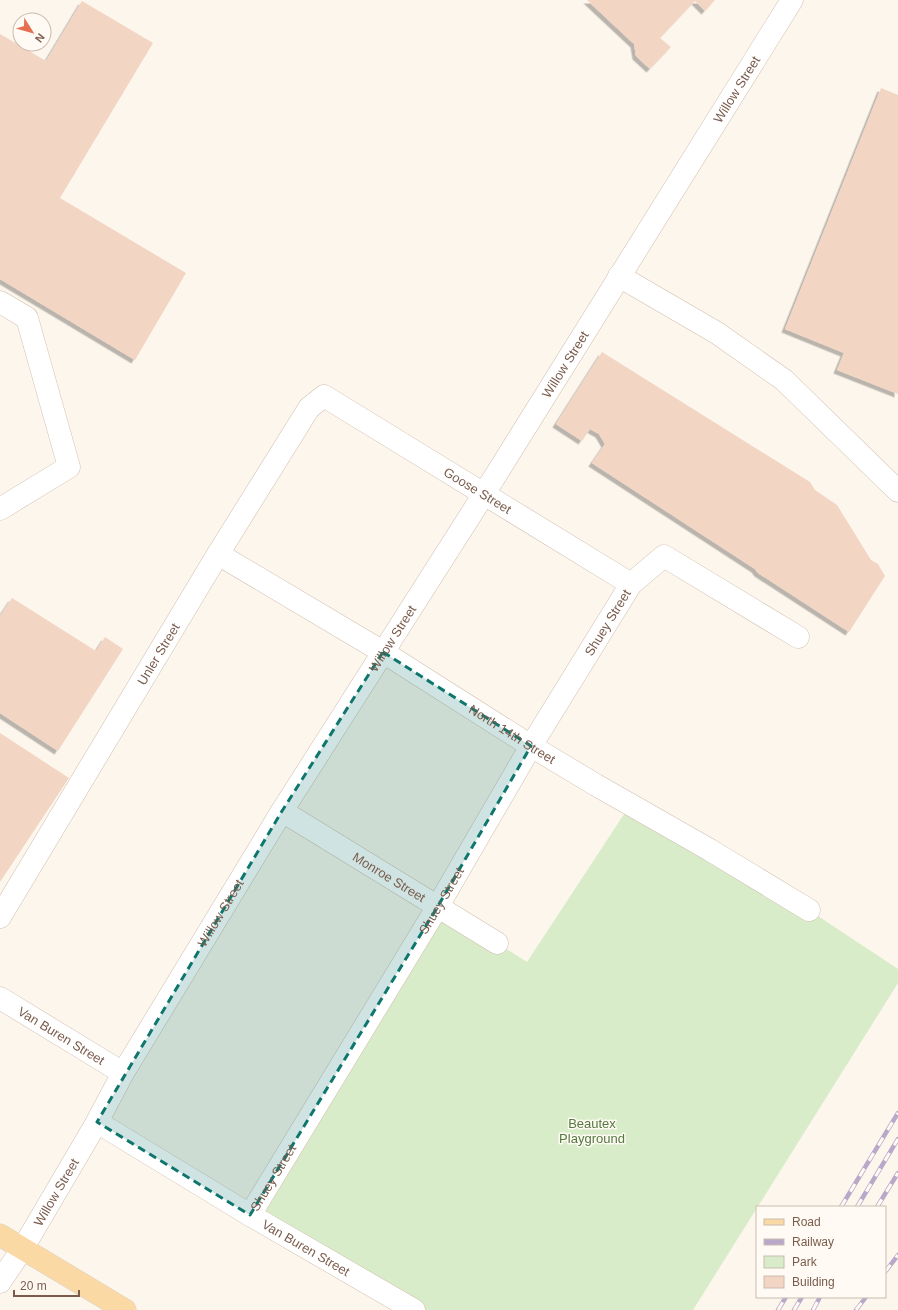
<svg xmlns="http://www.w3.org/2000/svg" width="898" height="1310" font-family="Arial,sans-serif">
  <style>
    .green { fill: #d8ecc9 }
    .building { fill: #f3d5c3; filter: url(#shadow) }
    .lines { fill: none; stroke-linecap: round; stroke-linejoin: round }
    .minor-casing { stroke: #d1beb0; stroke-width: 23 }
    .major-casing { stroke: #dad1cd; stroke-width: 23 }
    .minor { stroke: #fff; stroke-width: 22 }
    .major { stroke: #fbd9a5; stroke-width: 22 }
    .rail-casing { stroke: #b9a8c9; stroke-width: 4.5 }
    .rail { stroke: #fffaf3; stroke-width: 3; stroke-dasharray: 9; stroke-linecap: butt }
    .marked { fill: #0f766e; fill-opacity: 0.2; stroke: #0f766e; stroke-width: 3; stroke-dasharray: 8 5; stroke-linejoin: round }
    .labels { text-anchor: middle; stroke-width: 3; stroke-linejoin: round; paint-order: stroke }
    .street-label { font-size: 13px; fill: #7a5c4d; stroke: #fffaf3 }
    .park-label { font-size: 13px; fill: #537a41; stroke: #fffaf3 }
  </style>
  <defs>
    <filter id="shadow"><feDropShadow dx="-3.5" dy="3.5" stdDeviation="0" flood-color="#0004"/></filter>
  </defs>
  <rect width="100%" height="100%" fill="#fdf6ec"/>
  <path class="green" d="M630,805L809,910L898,969V983L693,1310H411L250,1215L438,906L527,962Z"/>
  <path class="building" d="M587,0H715L705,11L695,1L660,38L671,47L650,69L636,56L634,44Z
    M82,1L153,43L60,198L186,273L135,360L0,279V34L46,61Z
    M881,88L898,95V394L837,370L844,353L785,329Z
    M602,352L810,482L815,490L837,505L871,560L878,564L885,576L849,632L758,573L755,569L592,463L605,444L599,434L590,429L582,441L556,424Z
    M12,598L96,651L105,637L123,649L58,751L0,713V616Z
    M0,733L69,778L0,882Z"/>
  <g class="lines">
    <g class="minor-casing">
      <g id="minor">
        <path d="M619,276L717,333L784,380L898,491"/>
        <path d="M0,302L27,318L69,467L0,509"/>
        <path id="s1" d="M218,554L383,652L531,746L596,785L710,850L809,910"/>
        <path id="s2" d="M282,811L497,943"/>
        <path id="s3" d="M0,917L218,554L309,408L324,396L631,584"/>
        <path id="s4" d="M0,998L123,1073"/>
        <path id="s5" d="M97,1122L250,1215L414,1310"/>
        <path id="s6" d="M250,1215L438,906L531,746L631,584L664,556L798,637"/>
        <path id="s7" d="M0,1282L23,1248L97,1122L123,1073L282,811L484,494L792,0"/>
      </g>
    </g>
    <g class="major-casing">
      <path id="major" d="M0,1235L125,1310"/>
    </g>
    <use href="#minor" class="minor"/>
    <use href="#major" class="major"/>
    <g class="rail-casing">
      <path id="rail" d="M841,1207L898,1113
        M857,1207L898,1139
        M877,1207L898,1173
        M885,1272L898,1255
        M778,1310L786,1297
        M794,1310L802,1297
        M813,1310L820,1297
        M856,1310L866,1297"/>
    </g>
    <use href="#rail" class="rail"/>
  </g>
  <path class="marked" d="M383,652L531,746L438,906L250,1215L97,1122L282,811Z"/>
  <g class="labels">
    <g class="street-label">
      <text dy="5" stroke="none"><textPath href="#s7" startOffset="1402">Willow Street</textPath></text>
      <text dy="5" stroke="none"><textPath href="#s7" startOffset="1078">Willow Street</textPath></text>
      <text dy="5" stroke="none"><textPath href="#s3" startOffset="795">Goose Street</textPath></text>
      <text dy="5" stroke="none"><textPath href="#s6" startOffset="692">Shuey Street</textPath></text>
      <text dy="5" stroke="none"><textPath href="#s7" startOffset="754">Willow Street</textPath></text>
      <text dy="5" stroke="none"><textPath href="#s3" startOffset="307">Unler Street</textPath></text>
      <text dy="5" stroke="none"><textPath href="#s1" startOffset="345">North 14th Street</textPath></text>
      <text dy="5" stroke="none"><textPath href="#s2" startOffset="126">Monroe Street</textPath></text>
      <text dy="5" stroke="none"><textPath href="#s6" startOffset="368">Shuey Street</textPath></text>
      <text dy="5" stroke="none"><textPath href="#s7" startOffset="430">Willow Street</textPath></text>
      <text dy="5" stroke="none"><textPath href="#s4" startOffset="72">Van Buren Street</textPath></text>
      <text dy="5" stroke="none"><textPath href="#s6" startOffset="44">Shuey Street</textPath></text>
      <text dy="5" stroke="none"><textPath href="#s7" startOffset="106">Willow Street</textPath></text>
      <text dy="5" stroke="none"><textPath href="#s5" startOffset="244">Van Buren Street</textPath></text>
    </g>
    <g class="park-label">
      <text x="592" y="1128">Beautex<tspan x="592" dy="15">Playground</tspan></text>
    </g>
  </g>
  <rect x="756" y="1206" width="130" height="92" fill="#fffaf3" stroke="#cabbb1"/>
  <rect x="764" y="1219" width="20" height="6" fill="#fbd9a5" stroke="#cabbb1"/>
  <text x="792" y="1226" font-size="12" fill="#7a5c4d">Road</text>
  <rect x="764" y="1239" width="20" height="6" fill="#b9a8c9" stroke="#cabbb1"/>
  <text x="792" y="1246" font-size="12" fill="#7a5c4d">Railway</text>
  <rect x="764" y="1256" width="20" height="12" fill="#d8ecc9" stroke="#cabbb1"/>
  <text x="792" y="1266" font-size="12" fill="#7a5c4d">Park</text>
  <rect x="764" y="1276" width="20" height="12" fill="#f3d5c3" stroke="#cabbb1"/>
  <text x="792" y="1286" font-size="12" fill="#7a5c4d">Building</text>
  <g transform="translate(32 32) rotate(127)"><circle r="19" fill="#fffaf3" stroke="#cabbb1"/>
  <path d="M0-3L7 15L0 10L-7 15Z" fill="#e76f51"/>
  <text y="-6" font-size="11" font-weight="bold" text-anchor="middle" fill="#7a5c4d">N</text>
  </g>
  <path d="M14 1290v6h65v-6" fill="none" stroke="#7a5c4d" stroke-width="2"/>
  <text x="20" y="1290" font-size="12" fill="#7a5c4d" stroke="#fffaf3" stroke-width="3" paint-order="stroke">20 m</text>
</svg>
